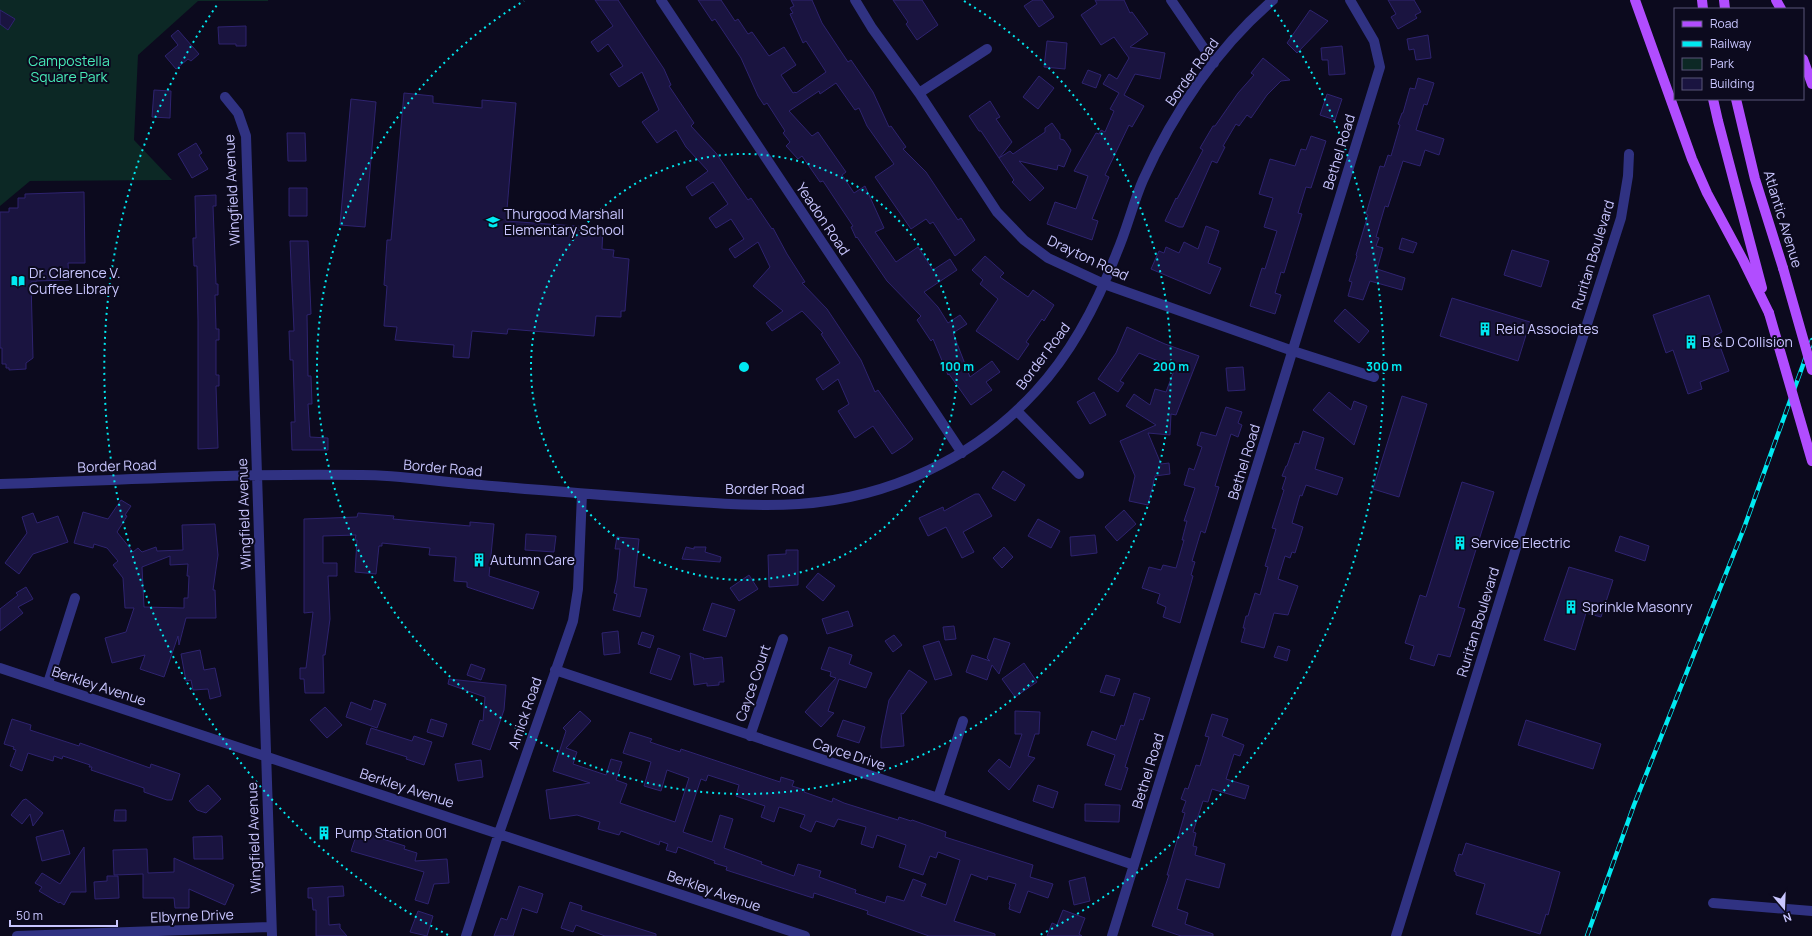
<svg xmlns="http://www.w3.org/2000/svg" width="1812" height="936" font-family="Manrope,sans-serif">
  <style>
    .green { fill: #0c2825 }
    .building { fill: #1a1440; stroke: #2e236f; fill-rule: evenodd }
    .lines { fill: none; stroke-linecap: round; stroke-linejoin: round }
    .minor { stroke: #303282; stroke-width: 10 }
    .major { stroke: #b14dff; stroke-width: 10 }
    .rail-casing { stroke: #00e9f1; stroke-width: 4.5 }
    .rail { stroke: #0c0a1e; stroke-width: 3; stroke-dasharray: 9; stroke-linecap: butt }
    .major-bridge { stroke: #b14dff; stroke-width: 10 }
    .ring { fill: none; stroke: #00e9f1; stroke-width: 2; stroke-dasharray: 2 4 }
    .labels { text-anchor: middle; stroke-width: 4; stroke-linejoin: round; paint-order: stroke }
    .park-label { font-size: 14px; fill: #47eab7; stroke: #0c0a1e }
    .street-label { font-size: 14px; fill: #c9c6ff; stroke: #0c0a1e }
    .poi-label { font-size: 14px; fill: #c9c6ff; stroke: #0c0a1e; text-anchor: start }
    .centre { fill: #00e9f1; stroke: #0c0a1e; stroke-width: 2 }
    .ring-label { font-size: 12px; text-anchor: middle; font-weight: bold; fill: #00e9f1; stroke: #0c0a1e; stroke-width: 4; stroke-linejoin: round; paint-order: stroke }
  </style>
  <rect width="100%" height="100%" fill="#0c0a1e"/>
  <path class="green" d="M0,0H268V1H198L138,55L134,140L172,180L30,181L0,206Z"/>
  <path class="building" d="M595,0H618L664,69L671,85L669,86L694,123L691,126L716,153L748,200L751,198L772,229L773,228L787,254L805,282L802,283L827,309L861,360L875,392L878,390L913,439L906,445L892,454L873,426L855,438L838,411L849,404L838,379L823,390L816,379L840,363L821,334L823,333L802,311L772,331L766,323L783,311L753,286L770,267L758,242L735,258L729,249L744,239L731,219L716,228L709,218L728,204L713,182L692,196L686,187L708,171L686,147L676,130L657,143L642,122L659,110L642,72L619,87L610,74L623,66L608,44L598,52L591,42L613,26Z
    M698,0H721L735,21L738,19L748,34L752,32L769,56L784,47L796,65L781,75L793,93L795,92L796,93L826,72L806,41L803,43L790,14L793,13L790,8L794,6L791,0H812L822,23L848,62L851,60L873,92L889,127L891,126L906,147L903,149L926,172L958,220L961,218L975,240L955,256L933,222L930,224L926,219L911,229L875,177L894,164L867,126L859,108L855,110L836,83L820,94L819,91L789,111L812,136L818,132L846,172L842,175L854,193L865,186L884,228L875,232L896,262L918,247L933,270L950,259L957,270L924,292L938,307L948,323L960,315L967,324L953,333L970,377L992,361L1000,372L986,382L992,390L971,405L949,374L948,375L933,339L931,341L917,320L921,316L887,281L857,237L856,238L851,227L853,226L823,181L820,182L802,156L798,159L786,146L790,142L783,133L785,131L767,103L764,105L758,96L741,58L715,19L712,21Z
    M893,0H922L938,25L917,40L906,24L908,22Z
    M1033,0H1042L1054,17L1039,27L1024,6Z
    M1095,0H1124L1130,13L1132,12L1148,34L1130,47L1165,53L1160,79L1135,74L1124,95L1144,106L1132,127L1129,125L1105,175L1109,177L1092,219L1098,221L1092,240L1047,224L1055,202L1076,209L1088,176L1074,171L1096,133L1099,134L1101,130L1105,132L1114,111L1110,109L1119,93L1103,84L1109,74L1117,79L1129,58L1114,37L1101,45L1081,15L1097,4Z
    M1388,0H1414L1421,12L1415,15L1417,18L1398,29L1391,17L1396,14Z
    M0,10L15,19L8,30L0,24Z
    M1310,10L1328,21L1297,53L1287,43Z
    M246,26V46H236V44H219L218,27Z
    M178,30L199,54L191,61L188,59L176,69L165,56L178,45L171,36Z
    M1428,35L1431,58L1416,60L1414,49L1409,50L1407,39Z
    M1047,41L1067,43L1065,69L1044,67Z
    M1342,46L1345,74L1329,75L1328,60H1322L1321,48Z
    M1263,58L1290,80L1281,81L1267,95L1251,118L1247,115L1239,126L1236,124L1223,146L1225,147L1217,163L1212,161L1183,227H1179L1165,221L1176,198L1177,199L1203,150L1200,148L1213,126H1215L1238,93L1254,75L1251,73Z
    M1088,70L1101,75L1096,88L1082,83Z
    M1039,76L1054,88L1038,109L1023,97Z
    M1418,78L1434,83L1427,105L1424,104L1416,130L1444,139L1439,155L1425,150L1420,166L1403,161L1388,207L1385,206L1376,237L1379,238L1376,246L1383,248L1377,269L1405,278L1402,290L1370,281L1363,300L1348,296L1352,282L1349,281L1357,256L1356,255L1368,215L1366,214L1380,166L1384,167L1388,155L1391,156L1400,125L1398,124L1402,113H1403L1410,88L1415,89Z
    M154,90L171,91L170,118L152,117Z
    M404,93L433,96V103L482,108V100L516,103L506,221L603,228L602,249L614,250L613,257L629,259L625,311H621V317L596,316L594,336L508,329L507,334L472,331L469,358L453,357L454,345L395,340L397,327L384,326L387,286L384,285L387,240H391Z
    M1327,94L1342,99L1335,120L1320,115Z
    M351,99L376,102L365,227L340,225Z
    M990,101L1000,117L996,119L1012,142L999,158L981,131H979L969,116Z
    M1052,123L1060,134V139L1064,140L1071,150L1064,167L1058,165L1057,170L1019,161L1044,188L1030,201L1012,182L1014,180L999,158L1010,151L1013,154L1045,132V128Z
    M287,133H305L306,161H288Z
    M1311,136L1326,141L1311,188L1306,187L1298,213L1302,214L1284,273L1281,272L1275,293L1281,295L1275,314L1250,306L1262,268L1265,269L1277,231L1264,227L1273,198L1259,194L1270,159L1295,166L1301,149L1306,150Z
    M196,143L202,153L199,155L208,169L192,178L178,154Z
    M289,188H307V216H289Z
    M84,192L85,263H68L69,280L36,281V282H31L33,358L26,363V369L9,370V368H6V364H2V348H0V212H9V208H18V198H25V194Z
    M216,195V206H213L216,284H218V295H215L216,329H219V340H216V375H219V386H216L218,448L198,449V321L197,266H194L193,243V238H196L195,196Z
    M1206,226L1219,231L1208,263L1221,268L1210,294L1151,269L1159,251L1164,253L1166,247L1179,253L1184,242L1198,249Z
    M1402,238L1417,243L1413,253L1399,249Z
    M290,241H308L311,314L307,315L308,376H311L312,404H308L310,437L328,438V450H292L291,422H295L293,360H290L289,331H294Z
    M1512,250L1549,261L1541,287L1504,275Z
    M985,256L1004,273L1000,277L1028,297L1033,290L1054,305L1044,321L1042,319L1026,342L1029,344L1018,360L976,331L998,299L980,284L983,280L972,270Z
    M1709,295L1722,332L1716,335L1729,371L1700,382L1702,389L1688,394L1673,350L1666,353L1653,315Z
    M1452,298L1530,322L1518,361L1440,336Z
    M1345,309L1369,331L1359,343L1334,321Z
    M1127,327L1165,344L1199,356L1176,415L1171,414L1170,435L1148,433L1161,464L1169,463L1170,474L1155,476L1148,505L1129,501L1135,476L1120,441L1156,425L1126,406L1134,394L1150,405L1155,389L1166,392L1175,368L1139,353L1120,381L1124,383L1118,392L1098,379L1116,353Z
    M1243,367L1245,390L1228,391L1226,368Z
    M1094,392L1106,415L1090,424L1077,402Z
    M1329,392L1351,410L1354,401L1367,406L1354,445L1313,410Z
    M1402,396L1427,404L1399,497L1373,489Z
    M1226,407L1242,412L1238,423L1242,425L1238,437L1231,434L1215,486L1219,487L1205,533L1201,531L1192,561L1195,562L1191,575L1193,576L1180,623L1163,617L1166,607L1157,603L1160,594L1142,588L1149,567L1161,570L1163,565L1176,568L1184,540H1182L1187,521H1184L1195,488L1184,485L1189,468L1194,470L1202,447L1197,445L1201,432L1216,436Z
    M1303,431L1324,438L1315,469L1343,478L1337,495L1306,485L1302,496L1300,495L1292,523L1303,527L1295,553L1292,552L1290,558L1285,556L1278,579L1298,586L1288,615L1274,613L1264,648L1241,642L1245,628H1243L1246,616H1248L1255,593L1260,595L1268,567L1265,566L1276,529L1272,528L1284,490L1282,489L1286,477L1282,476L1286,466H1287L1295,443L1299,444Z
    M1003,471L1025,485L1015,501L992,488Z
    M1462,482L1494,492L1458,607L1465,609L1450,657L1438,654L1434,666L1410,659L1414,646L1405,643L1420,595L1426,597Z
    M975,494H979L992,516L963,532L974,552L962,558L946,527L928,536L919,518L943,507L944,511Z
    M121,500L131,506L125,515L127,516L117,532L133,552L138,548L142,552L156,547L157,551L183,550L182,525L215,524L218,555L213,590H215L216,618H186L179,645L178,636L164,677L140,669L145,655L112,663L105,638L126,632L134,608H125L123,578L113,565L118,561L107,548L94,544L93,548L74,543L83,512L108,519ZM170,556V565L188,564L187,576H189L188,598H184V608L144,607L142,567Z
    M1124,510L1136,524L1117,541L1105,527Z
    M33,513L37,523L58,516L68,542L33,554L19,574L5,563L27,533L22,517Z
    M358,513L394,516L393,519L470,526V522L494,524L489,576L539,592L533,609L467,587V582L454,581L456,557L429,555L430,548L382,543V546H379L376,574L355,572L357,540H355L356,535L323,536V563H337V576H328L330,619L325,655H323L324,693H305L304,679H300V668H306L313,612L304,613V519L357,517Z
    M1038,519L1060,531L1051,548L1028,536Z
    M526,534L556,536L554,552L525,550Z
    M1095,535L1097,553L1071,556L1070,537Z
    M1620,536L1649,546L1645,561L1615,551Z
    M617,537L639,539L634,587L647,589L640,617L613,610L617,594L614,593L617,580L620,549H615Z
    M686,547L694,549V547H706L705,552L721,557L720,562L682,559Z
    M1004,547L1013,557L1002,568L993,558Z
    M786,550H798V585L769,587L768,555L786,554Z
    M1569,567L1613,580L1601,617L1586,613L1575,650L1544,640Z
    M818,573L835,586L823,601L806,587Z
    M749,575L758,589L739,601L730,588Z
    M26,587L33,599L18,607L23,613L0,631V609L18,595L16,593Z
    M712,603L735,610L726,637L703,630Z
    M848,611L853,626L827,634L822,619Z
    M954,626L956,639L945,640L943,627Z
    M618,631L620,653L604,655L602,633Z
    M642,632L654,636L650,648L638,644Z
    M894,635L902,645L893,652L885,641Z
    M994,638L1010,643L999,674L992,665L987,680L966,672L972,655L990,661L987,658Z
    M939,641L952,675L935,680L923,646Z
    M1278,646L1290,650L1287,661L1274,657Z
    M829,647L852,655L849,664L872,673L866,688L839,679L828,711L834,713L821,727L805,712L836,678L830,676L831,672L821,669Z
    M658,648L680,656L671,680L650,673Z
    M200,650L204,670L215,668L221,696L210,699L208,689L193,690L191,680L186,681L181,654Z
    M690,653L704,658L703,659L722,657L724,682H719V685L707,686V683L694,685Z
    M1024,663L1037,682L1015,697L1002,679Z
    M471,664L485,669L481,680L467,675Z
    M909,670L927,682L903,714L901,713L904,746L881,748V739L889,700Z
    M1106,675L1120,679L1114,696L1100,692Z
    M449,679L506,685L504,710L490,750L472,744L480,720L483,721L485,697L448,684Z
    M1134,693L1150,698L1143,720L1140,719L1125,767L1128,768L1121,790L1105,785L1115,755L1087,745L1092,731L1116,740L1121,725L1124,726Z
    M374,700L386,704L377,728L346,717L351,702L371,710Z
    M325,707L342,725L327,738L310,720Z
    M580,711L591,721L566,748L577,752L573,764L606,775L611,759L622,762L616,780L627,784L620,803L675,822L689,778L667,770L661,791L644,786L651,762L623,753L630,732L652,739L650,742L680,752L681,749L780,782L781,777L794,781L792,786L805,790L804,792L832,802L833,798L844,803L898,820L899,817L911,821L912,820L946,832L945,837L1033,865L1030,877L1053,884L1048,898L1028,891L1020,913L1009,909L1010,905L1009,904L1016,884L988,876L987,880L971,874L954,921L995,934V936H929L867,914L868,911L814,893L813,898L726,870L727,867L714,863L715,861L678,847L676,853L666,850L668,844L660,841L659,845L621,831L619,835L598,829L600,822L577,815L550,819L546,790L590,783L553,771L566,731L563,728ZM708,775L739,785L736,796L765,806L761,817L774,822L779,807L805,815L800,827L811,832L816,821L834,827L838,819L866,827L861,844L873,848L877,835L906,845L899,867L923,875L930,856L936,858L938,852L960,860L946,905L921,896L926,884L913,879L904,901L887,896L885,903L855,893L856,890L819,877L821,871L798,864L794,876L761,864L762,862L724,848L733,819L720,815L712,842L683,832L701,779L706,781Z
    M1015,711L1040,712L1039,734H1035L1028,756L1035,758L1009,790L988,771L999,759L1010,768L1022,734H1015Z
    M1212,714L1228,719L1222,736L1244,745L1240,756L1234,754L1226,779L1249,786L1245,799L1212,789L1208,802L1203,801L1193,832L1196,833L1193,846L1197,847L1195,855L1225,864L1219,888L1186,879L1177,909L1188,913L1185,924L1213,934V936H1181L1152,926L1169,875H1167L1185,813L1182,812L1186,801L1181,799L1185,788L1188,789L1196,765L1200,766L1209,737L1205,736Z
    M12,719L31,725L30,730L79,746L80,743L150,768L151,764L180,774L172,800H167L144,792V788L91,770L92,767H89L90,765L63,756L62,759L54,756L53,761L28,753L22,771L10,766L16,750L13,749L14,747L4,744Z
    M431,719L447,724L443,737L427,732Z
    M843,720L865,727L859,743L837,736Z
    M1526,720L1601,744L1593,769L1518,745Z
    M371,728L412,741L414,736L432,742L424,765L406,759L407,757L366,744Z
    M481,760L483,777L458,781L455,764Z
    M208,785L221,799L206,813L197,810L189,801Z
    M1038,785L1058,792L1053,808L1033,801Z
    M26,799L43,813L33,826L30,814L22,824L11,815L23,800Z
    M1085,804L1120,805L1119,822L1085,821Z
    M115,810H126V821H114Z
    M63,830L70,854L42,861L36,837Z
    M358,830L370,834L371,831L384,835L383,839L405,846L404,849L417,853L415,861L447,859L449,883L434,884L428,904L415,900L424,872L351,851Z
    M222,836L223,859H194L193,837Z
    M1466,843L1560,872L1548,915L1546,914L1540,934L1476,914L1485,884L1456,875V872L1454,871L1459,854L1462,855Z
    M84,847L86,892H71L64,905L60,902L59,903L39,891L42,887L35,883L42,873L60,884Z
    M147,849L148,873L174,872V858L234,885L225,905L189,889V908H175L174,898H143V874L114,875L113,850Z
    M107,876H118L119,898L95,899L94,882L107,881Z
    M1085,877L1090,901L1074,905L1069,881Z
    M343,886L344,896L328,897L329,925L340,924V928L347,936H316V910H313L312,898H308V888Z
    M519,886L543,894L537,913L522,908L513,936H494L501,918L507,920Z
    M570,902L582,906L581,910L656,934V936H605L576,925L573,932L561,928Z
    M1063,910L1085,918L1079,934L1082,936H1047L1052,923L1057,925Z
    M418,911L433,916L427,936L410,932Z"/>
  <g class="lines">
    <path class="minor" d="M661,0L962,453
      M855,0L872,28L919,93L997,212L1024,240L1048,258L1104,284L1293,351L1374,377
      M1171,0L1214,63
      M919,93L987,49
      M225,97L238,113L246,136L272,936
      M1017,411L1079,474
      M0,484C120,480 241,473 362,475C397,475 433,481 469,484C536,490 602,495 669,500C712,503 756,507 799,504C889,498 975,458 1036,391C1073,351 1098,302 1117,252C1127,229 1133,203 1143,180C1173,113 1217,48 1273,0
      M0,668L805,936
      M555,670L938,798L1134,865
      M48,683L75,598
      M750,736L783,639
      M938,798L963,721
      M1713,903L1812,911
      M17,936L271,927
      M466,936L499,833L573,621L578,589L582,494
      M1112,936L1380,67L1374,41L1350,0
      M1396,936L1532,496L1621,218L1628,176L1629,154"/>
    <path class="major" d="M1635,0L1692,159L1707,193L1743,260L1769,313
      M1702,0L1703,9
      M1724,0L1725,9
      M1776,0L1781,9
      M1803,59L1812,84
      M1713,99L1718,121L1762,288
      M1736,99L1755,179L1783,268"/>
    <g class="rail-casing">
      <path id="rail" d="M1587,936L1634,805L1744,528L1812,340"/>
    </g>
    <use href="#rail" class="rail"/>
    <path class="major-bridge" d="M1783,268L1812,370
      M1769,313L1812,461"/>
  </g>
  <g class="ring">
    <circle cx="744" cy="367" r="213"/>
    <path d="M964 1A427 427 0 1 1 524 1"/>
    <path d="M448 935A640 640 0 0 1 217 5M1271 5A640 640 0 0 1 1040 935"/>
  </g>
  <defs>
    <g id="school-bare" transform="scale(1.08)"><path d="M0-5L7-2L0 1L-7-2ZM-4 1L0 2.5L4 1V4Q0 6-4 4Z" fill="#00e9f1" stroke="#0c0a1e" stroke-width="2.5" paint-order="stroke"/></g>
    <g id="library-bare" transform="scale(1.08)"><path d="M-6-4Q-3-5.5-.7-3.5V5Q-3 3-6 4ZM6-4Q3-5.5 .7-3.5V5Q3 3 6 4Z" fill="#00e9f1" stroke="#0c0a1e" stroke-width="2.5" paint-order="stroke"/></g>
    <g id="building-bare" transform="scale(1.08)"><path d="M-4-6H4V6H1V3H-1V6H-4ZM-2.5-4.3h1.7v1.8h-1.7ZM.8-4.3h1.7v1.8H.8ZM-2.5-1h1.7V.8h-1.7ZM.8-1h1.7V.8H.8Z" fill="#00e9f1" stroke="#0c0a1e" stroke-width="2.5" paint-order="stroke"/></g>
  </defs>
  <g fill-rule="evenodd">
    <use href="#school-bare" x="493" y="222"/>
    <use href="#library-bare" x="18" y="281"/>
    <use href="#building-bare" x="1485" y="329"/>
    <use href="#building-bare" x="1691" y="342"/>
    <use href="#building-bare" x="1460" y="543"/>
    <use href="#building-bare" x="479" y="560"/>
    <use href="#building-bare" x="1571" y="607"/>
    <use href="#building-bare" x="324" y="833"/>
  </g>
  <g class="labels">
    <g class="park-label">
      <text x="69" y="66">Campostella<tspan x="69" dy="16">Square Park</tspan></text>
    </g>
    <g class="street-label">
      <text transform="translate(1192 72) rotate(-54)" y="5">Border Road</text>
      <text transform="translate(1339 152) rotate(-73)" y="5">Bethel Road</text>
      <text transform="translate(232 190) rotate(-93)" y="5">Wingfield Avenue</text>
      <text transform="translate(823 219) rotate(56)" y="5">Yeadon Road</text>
      <text transform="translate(1783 219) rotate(73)" y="5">Atlantic Avenue</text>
      <text transform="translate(1593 255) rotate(-73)" y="5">Ruritan Boulevard</text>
      <text transform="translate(1088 258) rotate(25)" y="5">Drayton Road</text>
      <text transform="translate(1043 356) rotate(-53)" y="5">Border Road</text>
      <text transform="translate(1244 462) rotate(-73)" y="5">Bethel Road</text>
      <text transform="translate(117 466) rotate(-2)" y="5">Border Road</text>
      <text transform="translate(443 468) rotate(5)" y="5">Border Road</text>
      <text x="765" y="494">Border Road</text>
      <text transform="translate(244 514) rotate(-92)" y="5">Wingfield Avenue</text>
      <text transform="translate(1478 622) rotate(-73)" y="5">Ruritan Boulevard</text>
      <text transform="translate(753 683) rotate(-71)" y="5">Cayce Court</text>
      <text transform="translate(99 686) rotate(18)" y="5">Berkley Avenue</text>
      <text transform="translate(525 713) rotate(-71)" y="5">Amick Road</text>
      <text transform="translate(849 754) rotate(18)" y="5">Cayce Drive</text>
      <text transform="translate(1148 771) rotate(-73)" y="5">Bethel Road</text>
      <text transform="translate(407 788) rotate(18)" y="5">Berkley Avenue</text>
      <text transform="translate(254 838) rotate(-92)" y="5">Wingfield Avenue</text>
      <text transform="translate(714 891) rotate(19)" y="5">Berkley Avenue</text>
      <text transform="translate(192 916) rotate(-2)" y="5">Elbyrne Drive</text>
    </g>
    <g class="poi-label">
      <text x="504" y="219">Thurgood Marshall<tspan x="504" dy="16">Elementary School</tspan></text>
      <text x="29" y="278">Dr. Clarence V.<tspan x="29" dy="16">Cuffee Library</tspan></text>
      <text x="1496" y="334">Reid Associates</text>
      <text x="1702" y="347">B &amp; D Collision</text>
      <text x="1471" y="548">Service Electric</text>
      <text x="490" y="565">Autumn Care</text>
      <text x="1582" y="612">Sprinkle Masonry</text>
      <text x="335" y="838">Pump Station 001</text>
    </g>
  </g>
  <circle cx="744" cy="367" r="6" class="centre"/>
  <g class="ring-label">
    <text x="957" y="371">100 m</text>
    <text x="1171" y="371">200 m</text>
    <text x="1384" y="371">300 m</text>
  </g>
  <rect x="1674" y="8" width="130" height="92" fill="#0c0a1e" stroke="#585578"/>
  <rect x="1682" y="21" width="20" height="6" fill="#b14dff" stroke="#585578"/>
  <text x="1710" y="28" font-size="12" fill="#c9c6ff">Road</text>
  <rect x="1682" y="41" width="20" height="6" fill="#00e9f1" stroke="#585578"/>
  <text x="1710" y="48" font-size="12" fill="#c9c6ff">Railway</text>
  <rect x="1682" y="58" width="20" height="12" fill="#0c2825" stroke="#585578"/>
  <text x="1710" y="68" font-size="12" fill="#c9c6ff">Park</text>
  <rect x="1682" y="78" width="20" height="12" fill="#1a1440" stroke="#585578"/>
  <text x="1710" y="88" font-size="12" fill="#c9c6ff">Building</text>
  <g transform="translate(1784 908) rotate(161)" stroke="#0c0a1e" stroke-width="3" paint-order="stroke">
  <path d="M0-3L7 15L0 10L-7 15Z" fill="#c9c6ff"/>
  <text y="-6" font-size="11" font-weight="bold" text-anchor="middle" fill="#c9c6ff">N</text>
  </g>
  <path d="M10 920v6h107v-6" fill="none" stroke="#c9c6ff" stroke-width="2"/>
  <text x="16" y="920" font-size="12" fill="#c9c6ff" stroke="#0c0a1e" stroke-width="3" paint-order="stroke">50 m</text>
</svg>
